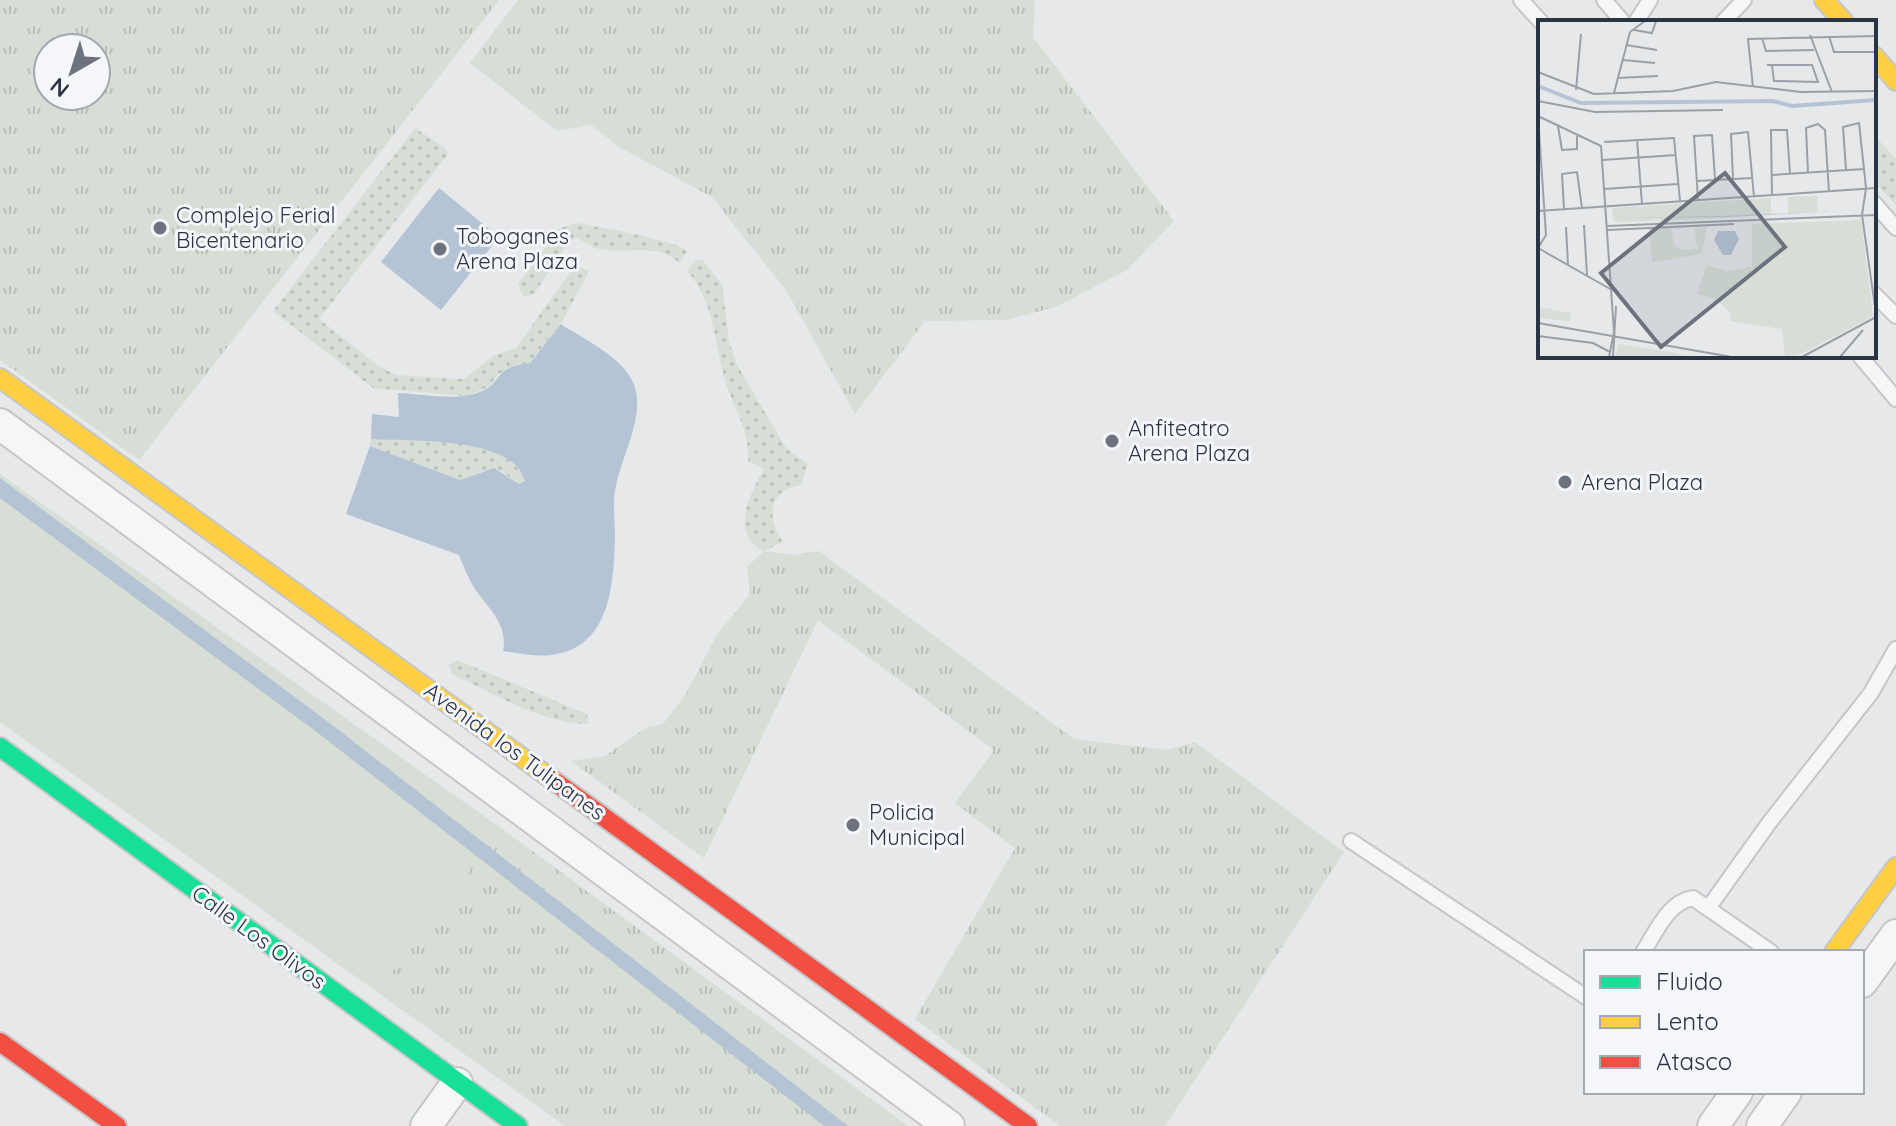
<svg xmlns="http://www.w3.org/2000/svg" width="1896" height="1126" font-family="Quicksand,sans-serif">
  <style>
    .grass { fill: url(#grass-tufts); fill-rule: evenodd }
    .garden { fill: url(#garden-dots) }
    .pitch { fill: #d6ded6 }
    .water { fill: #b4c4d5 }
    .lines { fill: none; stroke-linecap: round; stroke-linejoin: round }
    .lane-casing { stroke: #c4c6c8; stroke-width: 18 }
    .street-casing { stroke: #c4c6c8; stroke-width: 34 }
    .fast-casing { stroke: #c4c6c8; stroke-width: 22 }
    .slow-casing { stroke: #c4c6c8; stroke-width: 22 }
    .jam-casing { stroke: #c4c6c8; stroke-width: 22 }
    .lane { stroke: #f5f6f7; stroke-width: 14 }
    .street { stroke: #f5f6f7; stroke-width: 30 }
    .fast { stroke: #16e098; stroke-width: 18 }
    .slow { stroke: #ffcf43; stroke-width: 18 }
    .jam { stroke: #f24e42; stroke-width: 18 }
    .poi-dot { fill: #6c737f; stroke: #f4f6f9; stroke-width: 3 }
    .labels { text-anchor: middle; stroke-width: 6; stroke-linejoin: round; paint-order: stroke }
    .poi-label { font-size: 22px; fill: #2b3445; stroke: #f4f6f9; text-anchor: start }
    .street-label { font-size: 22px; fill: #2b3445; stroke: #f4f6f9 }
    .inset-river { fill: none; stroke: #b4c4d5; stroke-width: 4 }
    .inset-road { fill: none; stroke: #9ba0a8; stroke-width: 2 }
    .view { fill: #6c737f; fill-opacity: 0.15; stroke: #6c737f; stroke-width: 4 }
    .inset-edge { fill: none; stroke: #2b3445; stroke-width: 4 }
  </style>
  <defs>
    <pattern id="grass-tufts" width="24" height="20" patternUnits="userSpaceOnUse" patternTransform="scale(2)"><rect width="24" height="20" fill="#d6ded6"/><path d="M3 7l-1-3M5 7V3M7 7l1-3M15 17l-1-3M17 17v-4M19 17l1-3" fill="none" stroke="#b8bfb9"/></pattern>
    <pattern id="garden-dots" width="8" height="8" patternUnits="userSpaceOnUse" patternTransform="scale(2)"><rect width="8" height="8" fill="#d6ded6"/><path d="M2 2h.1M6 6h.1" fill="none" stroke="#b8bfb9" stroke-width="1.8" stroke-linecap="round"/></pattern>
  </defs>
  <rect width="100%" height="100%" fill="#e6e8ea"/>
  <path class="grass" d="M0,0H499L139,460L0,360ZM48,48H96V96H48Z
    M518,0H1035L1033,37L1174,221L1127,270L1056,307L1005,320L925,321L855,414L786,290L712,197L619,147L591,125L557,131L470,63Z
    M764,551L795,555L819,551L1074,739L1167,750L1195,742L1344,852L1165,1126H1060L915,1019L1015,848L955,803L994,750L818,620L704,858L571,761L605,756L647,727L663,724L686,694L716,636L750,594L747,567Z
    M501,828L908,1126H565L377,992Z"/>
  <path class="garden" d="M415,128L445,148L448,154L319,319L376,364L395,375L464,379L493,356L516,348L571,271L577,266L589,271L561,324L529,363L498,374L490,386L467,396L373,388L273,311Z
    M1874,135L1896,159V205L1874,182Z
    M578,223C599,228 678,240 687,251L679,263C658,242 625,254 599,249C591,248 584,241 576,238L567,244L534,294L523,296L518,284L560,228Z
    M702,259L722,285L729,341L737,365L786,448L808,464L801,485C768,489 766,519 783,542L764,551C728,534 751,492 764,469L748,461C751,433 734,409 726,383C715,347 714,299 687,271L694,261Z
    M371,439C413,442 509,434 525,481L519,484L501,471H483L460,480L370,446Z
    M457,660L587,714L588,724C540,723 495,694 452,674L449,665Z"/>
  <path class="pitch" d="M0,474L501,828L377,992L0,722Z"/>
  <path class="water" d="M439,188L499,237L441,310L381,262Z
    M561,324C586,341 629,359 636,391C642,423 622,455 616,486C612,500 615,519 615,534C614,579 612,644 557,654C539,658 520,653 503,651C509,623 485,606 472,584C467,575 463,565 459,555L346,514L370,446L460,480L494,468L519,484L525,481C512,435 411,442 371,439L372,414L399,417L398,393C423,394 459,402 482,391C504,381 492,368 530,363Z
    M0,478L327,721L848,1126H824L318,733L0,498Z"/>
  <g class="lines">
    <g class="lane-casing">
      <path id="lane" d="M1521,0L1541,22
        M1604,0L1623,22
        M1636,22L1650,0
        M1723,22L1744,0
        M1874,203L1896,228
        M1874,294L1896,316
        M1860,356L1896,399
        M1351,841L1586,997
        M1709,907L1769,823L1871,693L1896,649
        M1643,952C1656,932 1668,902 1693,898L1771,952"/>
    </g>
    <g class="street-casing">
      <path id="street" d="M0,424L949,1126
        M1862,982L1896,935
        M426,1126L457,1083
        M1713,1126L1737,1092
        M1762,1126L1786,1092"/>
    </g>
    <g class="fast-casing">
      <path id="fast" d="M0,747L518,1126"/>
    </g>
    <g class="slow-casing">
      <path id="slow" d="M1824,0L1844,22
        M1874,56L1896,81
        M0,378L557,783
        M1834,952L1896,867"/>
    </g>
    <g class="jam-casing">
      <path id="jam" d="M557,783L1028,1126
        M0,1042L117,1126"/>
    </g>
    <use href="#lane" class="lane"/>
    <use href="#street" class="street"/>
    <use href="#fast" class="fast"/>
    <use href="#slow" class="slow"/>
    <use href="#jam" class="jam"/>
  </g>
  <g class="poi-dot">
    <circle cx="160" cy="228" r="8"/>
    <circle cx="440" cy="249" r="8"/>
    <circle cx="1112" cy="441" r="8"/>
    <circle cx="1565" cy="482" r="8"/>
    <circle cx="853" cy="825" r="8"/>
  </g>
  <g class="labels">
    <g class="poi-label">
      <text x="176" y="223">Complejo Ferial<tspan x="176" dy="25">Bicentenario</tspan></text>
      <text x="456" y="244">Toboganes<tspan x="456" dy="25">Arena Plaza</tspan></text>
      <text x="1128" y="436">Anfiteatro<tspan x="1128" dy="25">Arena Plaza</tspan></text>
      <text x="1581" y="490">Arena Plaza</text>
      <text x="869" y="820">Policia<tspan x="869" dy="25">Municipal</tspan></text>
    </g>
    <g class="street-label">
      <text transform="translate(515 751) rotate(36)" y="8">Avenida los Tulipanes</text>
      <text transform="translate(259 937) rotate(36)" y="8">Calle Los Olivos</text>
    </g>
  </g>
  <g transform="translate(1538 20)">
    <rect width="338" height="338" fill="#e6e8ea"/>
    <path d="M170,182V199L76,202L74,188ZM323,200L335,296L265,333L247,337L244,309L193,301L192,293L178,279L159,274L169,245L190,251L213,247L214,260V204ZM169,207L164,234L114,242L111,209L133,208L136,225L143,230L160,229L156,208ZM0,287L33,293L31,301L0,298ZM81,324L137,333L154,337H77Z" fill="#d6ded6"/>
    <path d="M279,176L280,191L250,194V177ZM233,178V195L170,199V182Z" fill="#d6ded6"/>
    <path d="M323,190L188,197L76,198L187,196ZM180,211H197L201,219L193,235H185L176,220Z" fill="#b4c4d5"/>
    <path class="inset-river" d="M0,66L43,83L235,81L254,86L338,80"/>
    <path class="inset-road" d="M96,10L114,13L118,1M272,15L294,72M291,16L296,32H336M224,18L228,31L276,30M88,25L119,30M85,40L117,43M229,45H274L280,62L236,61L234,45M0,52L56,74L135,71L178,62L263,72L338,71M79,58L120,56M215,67L210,19L338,16M38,70L43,14M76,73L92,12L107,1M0,81L57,92L185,90M0,96L63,126L76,312L71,337M20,106L24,130L39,129V116M99,119L104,184M66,122L136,118L142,181M64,140L138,135M308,150L305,107L321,103L328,168L324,195L338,294M270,153L268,108L280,104L287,110L291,172M234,155L326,149M195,158L193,114L210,112L216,177M159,161L214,158M66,169L140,164M234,176L233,110H249L252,154M160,180L156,116L174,115L177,159M26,189L24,154L39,152L44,188M0,191L338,168M46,205L49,255M69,206L338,195M28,207L30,245M69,210L196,204M0,228L8,215L0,96M0,228L74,270M0,303L194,337M0,316L55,323L72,332M75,337L78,286M264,337L338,297M302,337L325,310"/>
    <path class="view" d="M187,153L247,227L123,327L63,253Z"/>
    <rect width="338" height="338" class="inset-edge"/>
  </g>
  <rect x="1584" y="950" width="280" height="144" fill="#f4f6f9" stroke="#a4a8b1" stroke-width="2"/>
  <rect x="1600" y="976" width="40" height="12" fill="#16e098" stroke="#a4a8b1" stroke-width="2"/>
  <text x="1656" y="990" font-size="24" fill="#2b3445">Fluido</text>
  <rect x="1600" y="1016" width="40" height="12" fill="#ffcf43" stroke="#a4a8b1" stroke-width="2"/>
  <text x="1656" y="1030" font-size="24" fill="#2b3445">Lento</text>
  <rect x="1600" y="1056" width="40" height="12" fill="#f24e42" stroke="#a4a8b1" stroke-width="2"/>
  <text x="1656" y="1070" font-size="24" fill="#2b3445">Atasco</text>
  <g transform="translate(72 72) rotate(219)"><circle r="38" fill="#f4f6f9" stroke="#a4a8b1" stroke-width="2"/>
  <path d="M0-6L14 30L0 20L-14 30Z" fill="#6c737f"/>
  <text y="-12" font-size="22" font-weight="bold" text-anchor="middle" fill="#2b3445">N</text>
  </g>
</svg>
